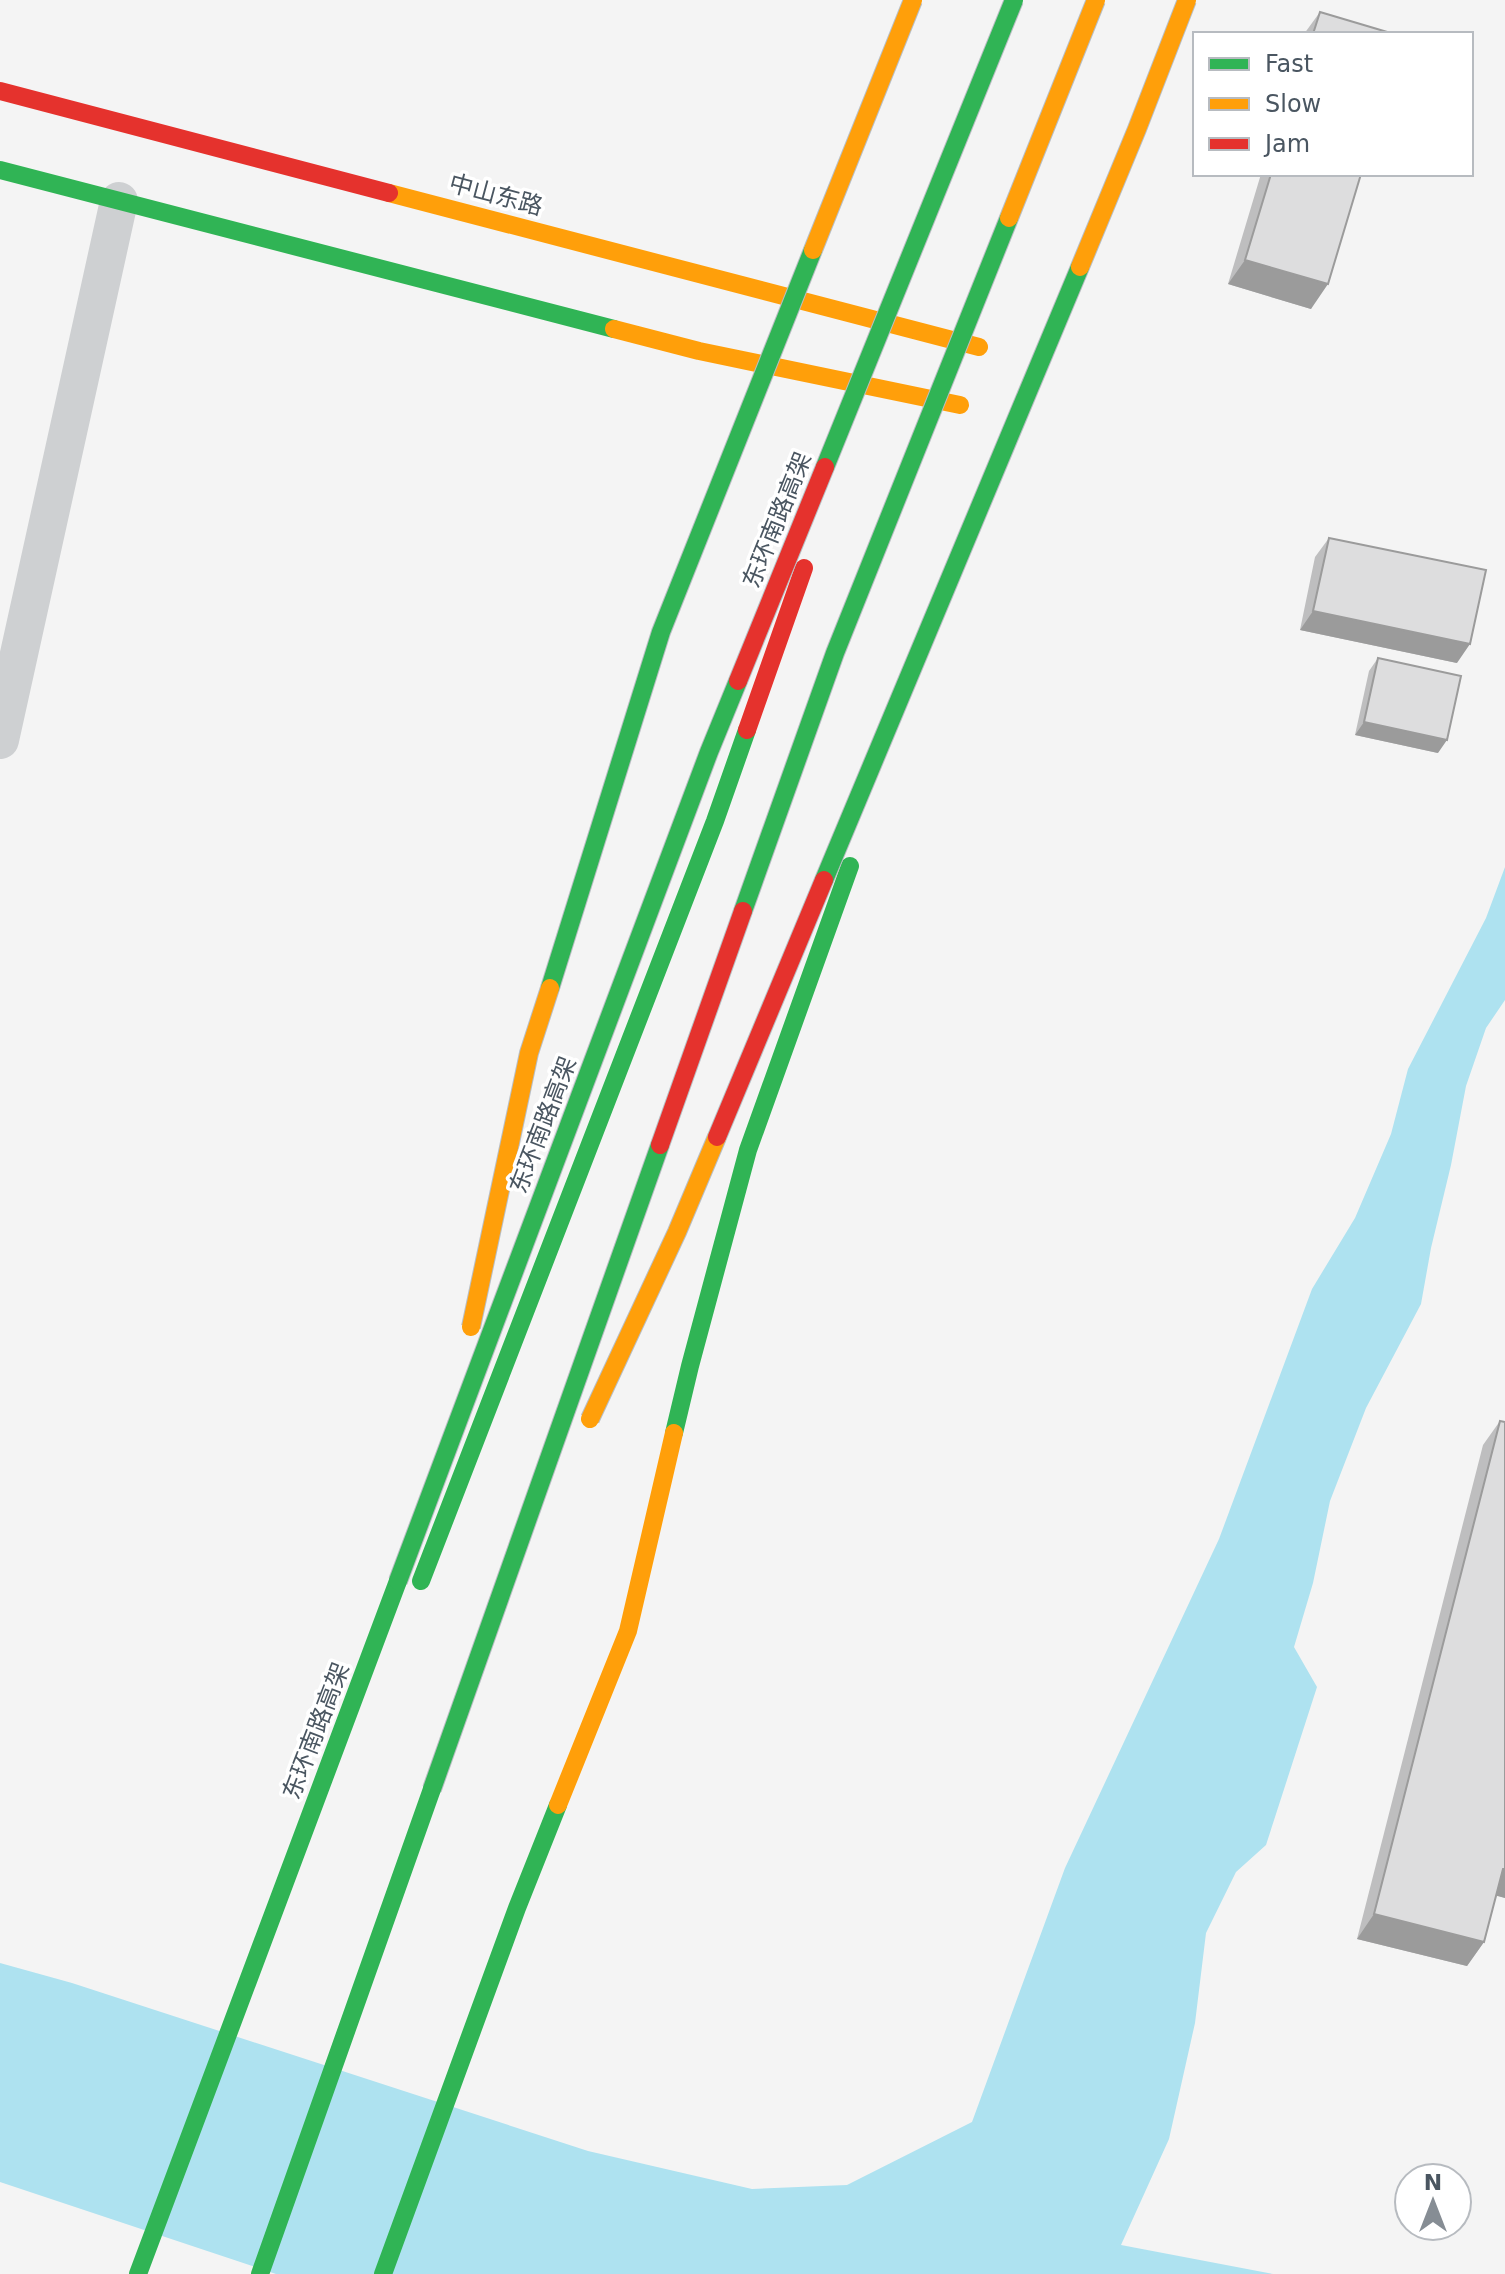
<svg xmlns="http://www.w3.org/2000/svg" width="1505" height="2274" font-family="'DejaVu Sans','Noto Sans SC',sans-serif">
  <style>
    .water { fill: #aee2f0 }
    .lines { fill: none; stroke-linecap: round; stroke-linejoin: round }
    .street { stroke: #ced0d2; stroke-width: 38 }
    .fast { stroke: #30b455; stroke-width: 18 }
    .slow { stroke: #ff9f0a; stroke-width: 18 }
    .jam { stroke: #e5322d; stroke-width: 18 }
    .fast-bridge-casing { stroke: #b9bec3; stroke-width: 20; stroke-linecap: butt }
    .slow-bridge-casing { stroke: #b9bec3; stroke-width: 20; stroke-linecap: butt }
    .jam-bridge-casing { stroke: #b9bec3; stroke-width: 20; stroke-linecap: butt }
    .fast-bridge { stroke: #30b455; stroke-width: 18 }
    .slow-bridge { stroke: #ff9f0a; stroke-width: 18 }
    .jam-bridge { stroke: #e5322d; stroke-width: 18 }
    .wall { fill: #bebebf }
    .shaded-wall { fill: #9b9b9b }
    .building { fill: #ddddde; stroke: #9b9b9b; stroke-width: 2 }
    .labels { text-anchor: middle; stroke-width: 7; stroke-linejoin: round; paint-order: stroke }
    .street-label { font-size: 24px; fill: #4a5661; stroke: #fff }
  </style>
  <rect width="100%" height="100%" fill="#f4f4f4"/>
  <path class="water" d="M1505,867V1000L1486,1028L1466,1086L1451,1165L1431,1248L1421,1304L1366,1408L1330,1501L1313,1583L1294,1647L1317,1687L1266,1845L1236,1872L1206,1933L1195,2023L1169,2139L1121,2245L1273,2274H276L0,2182V1963L72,1983L588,2151L752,2189L847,2185L972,2122L1065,1868L1219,1539L1312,1289L1355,1218L1391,1134L1408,1069L1486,918Z"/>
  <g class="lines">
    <path class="street" d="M0,740L119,201"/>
    <path class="fast" d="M0,170L614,329
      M674,1433L690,1366L748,1150L850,866
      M421,1581L715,821L747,730
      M138,2274L398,1581
      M260,2274L432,1789
      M383,2274L517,1908L558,1805"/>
    <path class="slow" d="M389,193L979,347
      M614,329L699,351L960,405
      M558,1805L628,1631L674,1433"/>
    <path class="jam" d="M0,91L389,193
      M747,730L804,568"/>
    <g class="fast-bridge-casing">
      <path id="fast-bridge" d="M825,467L1014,0
        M824,880L1080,267
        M743,911L835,653L1009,218
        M550,988L661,632L813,250
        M398,1581L709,752L738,681
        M432,1789L660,1145"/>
    </g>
    <g class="slow-bridge-casing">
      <path id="slow-bridge" d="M1009,218L1096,0
        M813,250L913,0
        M1080,267L1137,129L1187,0
        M471,1327L529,1053L550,988
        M590,1419L677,1232L717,1137"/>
    </g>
    <g class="jam-bridge-casing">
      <path id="jam-bridge" d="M738,681L825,467
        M717,1137L824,880
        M660,1145L743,911"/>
    </g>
    <use href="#fast-bridge" class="fast-bridge"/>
    <use href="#slow-bridge" class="slow-bridge"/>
    <use href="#jam-bridge" class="jam-bridge"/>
  </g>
  <path class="wall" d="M1320,12L1394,34H1304Z
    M1261,174H1361L1311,309L1228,284Z
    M1329,538L1457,663L1300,630L1315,557Z
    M1378,658L1438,753L1355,735L1369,671Z
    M1500,1421L1505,1422V1898L1496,1895L1484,1942L1467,1966L1357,1939L1483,1445Z"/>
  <path class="shaded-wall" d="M1245,260L1328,284L1311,309L1228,284Z
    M1313,611L1470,644L1457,663L1300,630Z
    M1364,722L1447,740L1438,753L1355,735Z
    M1503,1869H1505V1898L1486,1893Z
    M1374,1914L1484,1942L1467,1966L1357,1939Z"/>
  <path class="building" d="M1320,12L1394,34H1313Z
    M1271,174H1361L1328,284L1245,260Z
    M1329,538L1486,570L1470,644L1313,611Z
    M1378,658L1461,676L1447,740L1364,722Z
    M1500,1421L1505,1422V1869H1503L1484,1942L1374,1914Z"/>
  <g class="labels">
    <g class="street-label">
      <text transform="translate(496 195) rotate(15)" y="8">中山东路</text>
      <text transform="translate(777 520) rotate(-68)" y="8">东环南路高架</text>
      <text transform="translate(543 1125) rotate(-69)" y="8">东环南路高架</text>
      <text transform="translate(316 1731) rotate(-69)" y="8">东环南路高架</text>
    </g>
  </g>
  <rect x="1193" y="32" width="280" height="144" fill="#ffffff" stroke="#b7bbc0" stroke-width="2"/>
  <rect x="1209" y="58" width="40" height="12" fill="#30b455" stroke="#b7bbc0" stroke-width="2"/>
  <text x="1265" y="72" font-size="24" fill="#4a5661">Fast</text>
  <rect x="1209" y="98" width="40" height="12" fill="#ff9f0a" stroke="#b7bbc0" stroke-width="2"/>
  <text x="1265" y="112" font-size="24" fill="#4a5661">Slow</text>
  <rect x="1209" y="138" width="40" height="12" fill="#e5322d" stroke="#b7bbc0" stroke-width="2"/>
  <text x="1265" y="152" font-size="24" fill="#4a5661">Jam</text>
  <g transform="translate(1433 2202)"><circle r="38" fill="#ffffff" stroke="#b7bbc0" stroke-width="2"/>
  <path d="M0-6L14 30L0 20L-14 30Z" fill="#868d94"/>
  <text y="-12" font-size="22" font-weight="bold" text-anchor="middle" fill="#4a5661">N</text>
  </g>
</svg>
